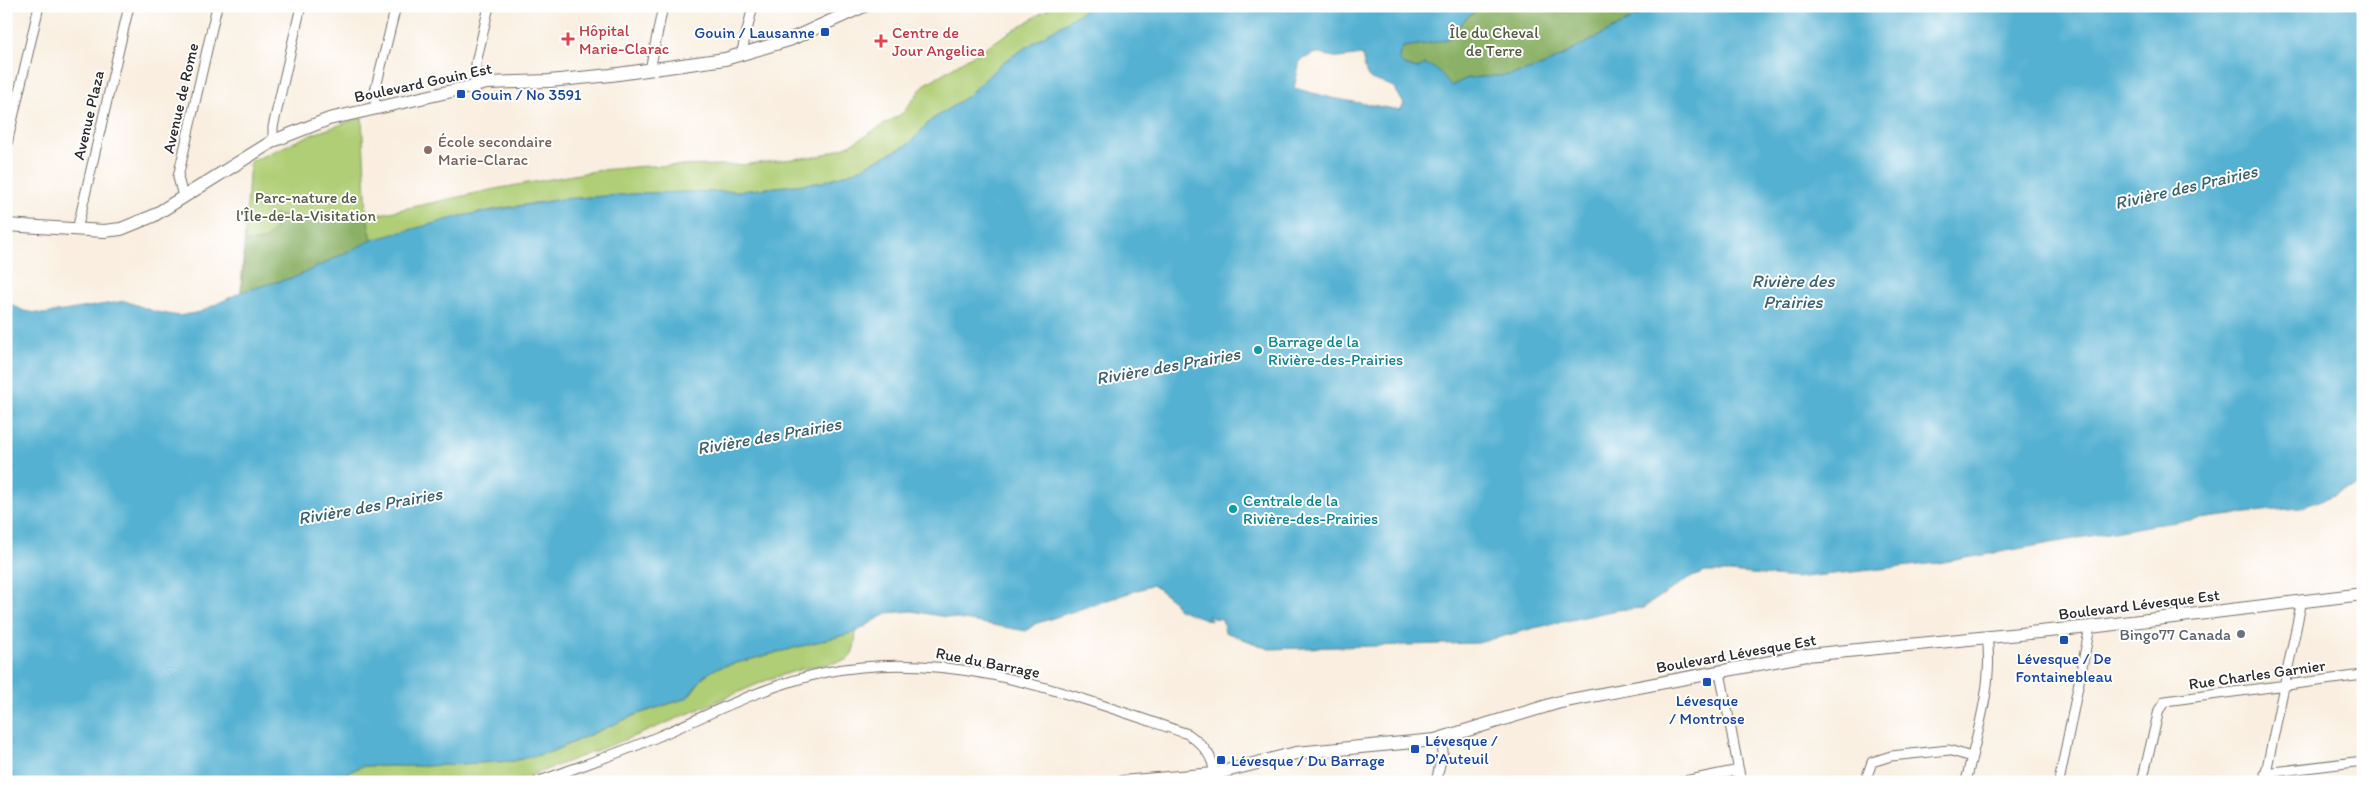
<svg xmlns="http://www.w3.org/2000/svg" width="2369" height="788" font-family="Itim,sans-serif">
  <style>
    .green { fill: #afce75; stroke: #6d7c50 }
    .forest { fill: #8bb166; stroke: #5b6e48 }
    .water { fill: #54b1d2; stroke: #406e7e; fill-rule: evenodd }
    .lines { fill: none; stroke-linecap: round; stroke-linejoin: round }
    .street-casing { stroke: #736f6a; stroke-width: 11 }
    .secondary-casing { stroke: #736f6a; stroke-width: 14 }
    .street { stroke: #fff; stroke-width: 9 }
    .secondary { stroke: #fff; stroke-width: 12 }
    .transit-dot { fill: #1a4fb4; stroke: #fff; stroke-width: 2 }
    .health-dot { fill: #e0444e; stroke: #fff; stroke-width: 2 }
    .education-dot { fill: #8d6e63; stroke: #fff; stroke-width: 2 }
    .culture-dot { fill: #0f9aa8; stroke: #fff; stroke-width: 2 }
    .worship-dot { fill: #6b7280; stroke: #fff; stroke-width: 2 }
    .labels { text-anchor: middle; stroke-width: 4; stroke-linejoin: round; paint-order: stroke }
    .health-label { font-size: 16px; fill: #be3a42; stroke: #fff; text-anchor: start }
    .transit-label { font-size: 16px; fill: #164399; stroke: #fff; text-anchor: start }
    .park-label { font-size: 16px; fill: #535c41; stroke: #fff }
    .street-label { font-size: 16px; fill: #2b2b2b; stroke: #fff }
    .education-label { font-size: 16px; fill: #785e54; stroke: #fff; text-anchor: start }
    .culture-label { font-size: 16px; fill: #0d838f; stroke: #fff; text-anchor: start }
    .worship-label { font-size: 16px; fill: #5b616d; stroke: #fff; text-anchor: end }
    .water-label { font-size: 18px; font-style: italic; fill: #3b616e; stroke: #fff }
  </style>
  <rect width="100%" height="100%" fill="#fff"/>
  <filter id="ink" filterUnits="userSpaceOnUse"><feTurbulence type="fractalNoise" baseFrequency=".02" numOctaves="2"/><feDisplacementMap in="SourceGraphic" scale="10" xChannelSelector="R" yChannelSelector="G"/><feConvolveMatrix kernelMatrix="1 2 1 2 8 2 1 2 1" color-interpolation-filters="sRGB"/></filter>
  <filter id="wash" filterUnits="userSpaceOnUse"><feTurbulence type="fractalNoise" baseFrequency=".0096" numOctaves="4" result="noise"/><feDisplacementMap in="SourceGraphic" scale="20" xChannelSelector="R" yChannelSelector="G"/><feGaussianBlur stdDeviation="1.12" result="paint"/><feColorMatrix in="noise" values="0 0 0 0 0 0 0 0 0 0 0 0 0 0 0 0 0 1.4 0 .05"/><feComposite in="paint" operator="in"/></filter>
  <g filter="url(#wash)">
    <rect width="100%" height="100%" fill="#f9eedf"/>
    <path class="green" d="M1053,6H1091L1003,62L966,97L930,121L909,144L855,171L822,182L741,191L648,193L562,199L502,208L461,216L241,292L250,162L308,136L362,117L367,217L495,189L601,170L647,166L740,165L820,156L850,145L903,113L924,85Z
      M856,632C855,642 855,653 847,660L802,669L772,678L645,732L514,782H326L363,766H426L513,761L551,752L635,715L687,698L704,676L717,668Z"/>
    <path class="forest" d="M1485,6H1656L1543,66L1510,75L1468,78L1451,86L1425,64L1417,69L1404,65L1398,59L1403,47L1437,42L1449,38L1468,16Z
      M274,215C305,220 336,222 367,217L372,240L298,276L241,292L245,242L265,240L274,230Z"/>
    <path class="water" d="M1091,6H1485L1468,16L1449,38L1437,42L1403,47L1398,59L1404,65L1417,69L1425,64C1443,71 1440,74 1451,86L1468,78L1510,75L1543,66L1656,6H2363V483L2301,508L2263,511L2153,525L1938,563L1795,578L1730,572H1705L1687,579L1643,608L1616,610L1534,628L1478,643L1269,649L1225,632L1222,619L1212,618L1208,614L1211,621L1178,609L1174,601L1153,585L1035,624L1026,631L912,611L887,613L856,632L717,668L704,676L687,698L635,715L551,752L513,761L426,766H363L326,782H6V302L24,311L44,314L125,301L156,312L179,316L200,312L241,292L298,276L372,240L461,216L562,199L648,193L741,191L822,182L855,171L909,144L930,121L966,97L1003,62ZM1315,53L1339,58L1362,55C1368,86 1368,76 1394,87L1404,104L1400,110L1332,98L1294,88L1300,61Z"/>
  </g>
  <g filter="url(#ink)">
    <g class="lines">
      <g class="street-casing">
        <path id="street" d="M741,55L753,6
          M650,70L663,6
          M477,84L476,63L489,6
          M376,107L374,96L376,87L396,6
          M273,141V127L301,6
          M6,148L39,6
          M183,197L178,177L217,6
          M77,230L129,6
          M1720,672L1741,782
          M2265,773L2363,761
          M537,782C577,767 618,754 657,737C712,713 768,684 827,672C952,647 1071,695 1188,734C1204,745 1218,760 1213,782
          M1436,782L1443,751L1441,739
          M1680,782L1739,770
          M1865,782L1872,762L1891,756L1949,750L1971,757
          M1966,782C1976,735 1994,685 1987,637
          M2059,782L2090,627
          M2142,782L2159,710L2165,701L2363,675
          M2264,782L2302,600"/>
      </g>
      <g class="secondary-casing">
        <path id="secondary" d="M6,225L104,231L121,229L153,216L273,141L329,119L487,83L549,81L611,75L725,59L789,40L864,6
          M1122,782L1214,774L1296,753L1435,740L1560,702L1807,655L2090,627L2363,594"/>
      </g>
      <use href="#street" class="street"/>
      <use href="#secondary" class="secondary"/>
    </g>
  </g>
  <g class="transit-dot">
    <rect x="820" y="27" width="10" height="10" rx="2.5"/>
    <rect x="456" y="89" width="10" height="10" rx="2.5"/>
    <rect x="2059" y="635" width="10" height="10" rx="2.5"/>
    <rect x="1702" y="677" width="10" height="10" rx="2.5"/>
    <rect x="1410" y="744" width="10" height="10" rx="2.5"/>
    <rect x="1216" y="755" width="10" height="10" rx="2.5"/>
  </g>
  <g class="health-dot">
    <path d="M565.5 31.5h5v5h5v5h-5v5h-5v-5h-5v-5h5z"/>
    <path d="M878.5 33.5h5v5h5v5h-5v5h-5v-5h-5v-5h5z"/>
  </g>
  <circle class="education-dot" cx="428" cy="150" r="5"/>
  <g class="culture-dot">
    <circle cx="1258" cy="350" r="5"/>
    <circle cx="1233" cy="509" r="5"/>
  </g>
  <circle class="worship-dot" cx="2241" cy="634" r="5"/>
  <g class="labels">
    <g class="health-label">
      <text x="579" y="36">Hôpital<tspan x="579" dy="18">Marie-Clarac</tspan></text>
      <text x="892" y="38">Centre de<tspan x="892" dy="18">Jour Angelica</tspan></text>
    </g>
    <g class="transit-label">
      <text x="815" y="38" text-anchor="end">Gouin / Lausanne</text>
      <text x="471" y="100">Gouin / No 3591</text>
      <text x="2064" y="664" text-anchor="middle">Lévesque / De<tspan x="2064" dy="18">Fontainebleau</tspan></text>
      <text x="1707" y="706" text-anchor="middle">Lévesque<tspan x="1707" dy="18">/ Montrose</tspan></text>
      <text x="1425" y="746">Lévesque /<tspan x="1425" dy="18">D'Auteuil</tspan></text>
      <text x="1231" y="766">Lévesque / Du Barrage</text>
    </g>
    <g class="park-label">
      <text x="1494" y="38">Île du Cheval<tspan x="1494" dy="18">de Terre</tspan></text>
      <text x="306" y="203">Parc-nature de<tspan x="306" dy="18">l'Île-de-la-Visitation</tspan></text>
    </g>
    <g class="street-label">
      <text transform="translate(423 82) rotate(-12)" y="6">Boulevard Gouin Est</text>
      <text transform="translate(180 98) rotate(-77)" y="6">Avenue de Rome</text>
      <text transform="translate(88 115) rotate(-77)" y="6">Avenue Plaza</text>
      <text transform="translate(2139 604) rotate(-7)" y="6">Boulevard Lévesque Est</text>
      <text transform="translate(1736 653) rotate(-10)" y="6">Boulevard Lévesque Est</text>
      <text transform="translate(988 662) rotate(11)" y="6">Rue du Barrage</text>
      <text transform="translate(2257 674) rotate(-8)" y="6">Rue Charles Garnier</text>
    </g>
    <g class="education-label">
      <text x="438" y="147">École secondaire<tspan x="438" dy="18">Marie-Clarac</tspan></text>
    </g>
    <g class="culture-label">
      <text x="1268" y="347">Barrage de la<tspan x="1268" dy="18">Rivière-des-Prairies</tspan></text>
      <text x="1243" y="506">Centrale de la<tspan x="1243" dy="18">Rivière-des-Prairies</tspan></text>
    </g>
    <g class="worship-label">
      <text x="2231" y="640">Bingo77 Canada</text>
    </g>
    <g class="water-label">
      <text transform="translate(2186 187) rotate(-13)" y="6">Rivière des Prairies</text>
      <text x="1793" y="287">Rivière des<tspan x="1793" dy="21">Prairies</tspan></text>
      <text transform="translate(1168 366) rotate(-10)" y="6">Rivière des Prairies</text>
      <text transform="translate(769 436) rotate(-10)" y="6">Rivière des Prairies</text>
      <text transform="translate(370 506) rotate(-10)" y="6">Rivière des Prairies</text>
    </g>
  </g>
  <rect width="2369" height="788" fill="none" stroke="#fff" stroke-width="25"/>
</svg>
